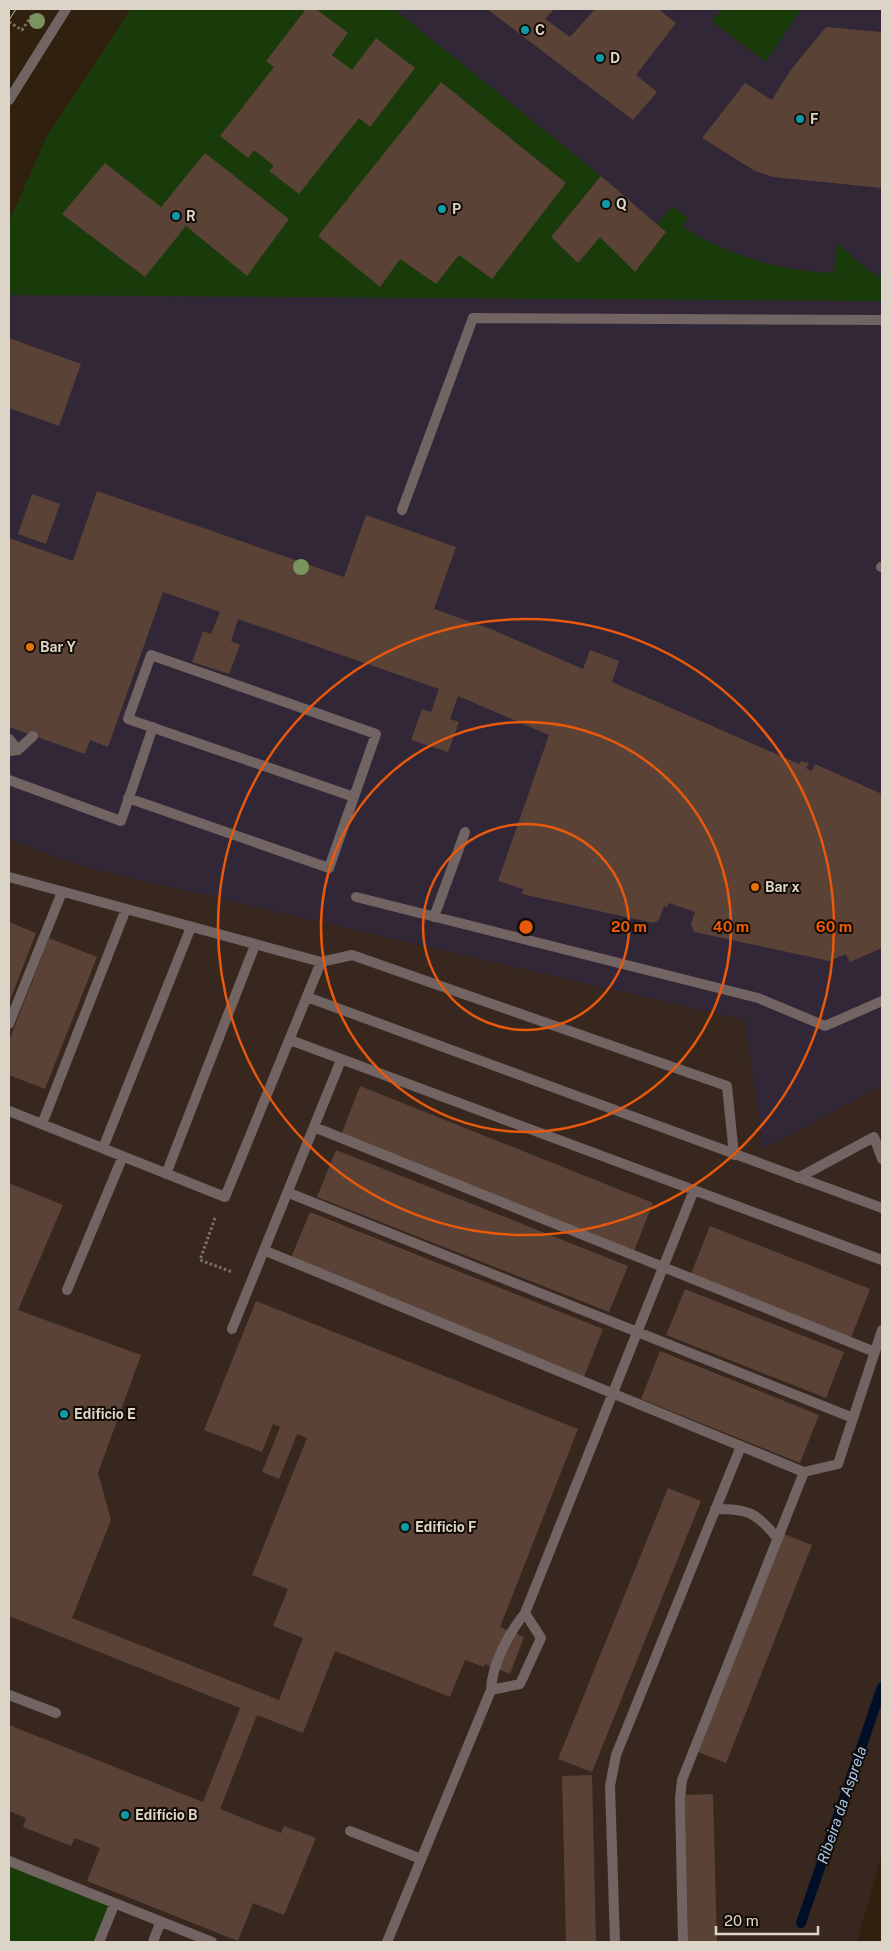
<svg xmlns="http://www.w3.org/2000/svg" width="891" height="1951" font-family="'Public Sans',sans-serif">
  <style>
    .education { fill: #312737 }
    .medical { fill: #38271e }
    .green { fill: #193a09 }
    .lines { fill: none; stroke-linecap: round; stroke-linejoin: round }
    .stream { stroke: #000f28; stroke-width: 10 }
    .building { fill: #5a4237 }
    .path { stroke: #7e7263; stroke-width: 3; stroke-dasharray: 2.5 2.5; stroke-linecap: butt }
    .lane { stroke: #716462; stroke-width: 10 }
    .street { stroke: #716462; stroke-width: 10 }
    .tram { stroke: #c4baad; stroke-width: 1 }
    .tree { fill: #7a945e }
    .ring { fill: none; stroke: #e8590c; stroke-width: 2.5 }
    .culture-dot { fill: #0f9aa8; stroke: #120c05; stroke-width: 2 }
    .food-dot { fill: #e8710a; stroke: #120c05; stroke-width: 2 }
    .labels { text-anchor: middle; stroke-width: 4; stroke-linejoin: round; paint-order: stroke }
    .poi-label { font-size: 14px; font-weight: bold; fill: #ddd4c8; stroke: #120c05; text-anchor: start }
    .water-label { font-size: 15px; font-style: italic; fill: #a4c8f6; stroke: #120c05 }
    .centre { fill: #e8590c; stroke: #120c05; stroke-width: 2.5 }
    .ring-label { font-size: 15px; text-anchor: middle; font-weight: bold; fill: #e8590c; stroke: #120c05; stroke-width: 4; stroke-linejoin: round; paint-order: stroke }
  </style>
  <rect width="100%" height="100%" fill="#2f210e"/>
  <path class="education" d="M131,9H882V1086L763,1149L88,868L9,840V222L48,134Z"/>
  <path class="medical" d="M9,840L88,868L745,1020L763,1149L882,1086V1853L857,1942H9Z"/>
  <path class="green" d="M131,9H394L601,176L551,237L578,263L600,237L635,271L666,232L657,225L672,206L688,218L682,226C726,255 782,272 834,273L837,243L868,270L882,278V301L9,295V222L48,134Z
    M723,9H801L766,62L711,21Z
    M9,1861L114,1905L99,1942H9Z"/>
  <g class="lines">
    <path class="stream" d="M801,1923L882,1687"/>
  </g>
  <path class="building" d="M306,9H316L348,33L332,55L352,70L376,38L415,68L370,127L359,118L299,194L269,171L274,166L254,150L248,158L220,136L274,67L266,61Z
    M487,9H554L545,19L570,37L595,9H658L676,23L636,75L657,92L633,120Z
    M826,27L882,32V188L773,177L755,171L702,138L745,83L772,100L790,71Z
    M441,82L566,183L492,279L459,255L436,284L400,259L380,287L318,236Z
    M205,153L289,219L247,276L186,226L145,277L62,214L105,163L161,207Z
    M601,176L666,232L635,272L600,237L578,263L551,237Z
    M9,338L81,364L59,426L9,408Z
    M97,491L344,577L366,515L456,547L434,609L491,629L583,669L590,650L619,661L612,682L799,764L801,761L809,763L806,768L812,771L815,764L882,794V948L850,962L846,954L829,961L694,932L691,924L695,912L669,903L667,907L664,906L659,920L653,923L522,894L523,889L498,881L549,735L458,696L450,719L459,722L448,752L411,740L422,709L431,712L439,689L238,619L231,641L240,645L229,674L192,662L203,631L211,634L220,612L163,592L108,747L90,740L85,754L9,727V538L73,561Z
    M32,494L60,504L46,544L18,534Z
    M9,922L36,933L9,1003Z
    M49,938L97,957L45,1089L9,1075V1041Z
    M360,1086L653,1203L634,1251L341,1135Z
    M336,1150L628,1266L609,1312L317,1197Z
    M9,1183L63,1205L18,1310L141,1355L98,1473L111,1520L72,1618L279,1700L303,1638L273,1626L288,1589L252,1575L307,1438L297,1434L279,1479L262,1472L280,1427L273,1424L262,1452L204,1430L256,1301L578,1429L500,1627L524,1637L510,1674L485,1664L484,1667L465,1660L450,1697L335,1651L303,1733L257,1715L220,1809L281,1833L284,1826L316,1838L284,1915L253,1903L238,1941L87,1881L100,1848L75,1838L71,1846L23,1827L26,1818L9,1811V1725L203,1802L240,1708L9,1616Z
    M310,1212L603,1329L584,1377L290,1260Z
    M710,1226L870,1289L851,1338L691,1274Z
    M685,1289L844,1352L826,1398L666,1335Z
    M660,1351L819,1415L800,1463L641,1399Z
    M668,1488L701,1501L592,1772L558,1759Z
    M784,1534L812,1545L726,1763L698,1752Z
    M592,1775L596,1942H566L562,1776Z
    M713,1794L717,1942H688L685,1795Z"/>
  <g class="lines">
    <path class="path" d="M9,22L22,30L32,15
      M215,1218L200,1260L232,1272"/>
    <path class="lane" d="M402,510L473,318L882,320
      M881,567H882
      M9,739L18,750
      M9,751L18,750L33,736
      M9,780L121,821L153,727
      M128,798L329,868L376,734L151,655L128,719L354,797
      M9,877L321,962L352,955L727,1086L734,1155
      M356,897L758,998L825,1026L882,1001
      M434,917L465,832
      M307,997L882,1208
      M9,1024L62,892
      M290,1040L882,1260
      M9,1111L225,1197L321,962
      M42,1124L126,909
      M314,1127L875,1352
      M103,1148L191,927
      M166,1174L255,945
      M798,1178L874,1137L882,1159
      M289,1193L853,1418
      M266,1251L804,1472L838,1464L882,1330
      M67,1290L123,1156
      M232,1329L341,1060
      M715,1509C749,1509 756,1512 778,1539
      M491,1690L520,1684L541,1638L525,1613
      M9,1695L56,1713
      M350,1831L421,1859
      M9,1861L212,1942
      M99,1942L114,1905
      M153,1942L160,1923
      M387,1942L491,1690C492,1664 509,1633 525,1613L694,1190
      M615,1942L610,1786L616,1755L741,1446
      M683,1942L680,1799L682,1780L804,1472"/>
    <path class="street" d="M9,100L66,9"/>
    <path class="tram" d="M9,20L16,9"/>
  </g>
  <g class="tree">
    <circle cx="37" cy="21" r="8"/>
    <circle cx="301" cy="567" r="8"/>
  </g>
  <g class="ring">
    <circle cx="526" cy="927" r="103"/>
    <circle cx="526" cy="927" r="205"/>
    <circle cx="526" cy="927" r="308"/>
  </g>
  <g class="culture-dot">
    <circle cx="525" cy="30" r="5"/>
    <circle cx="600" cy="58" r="5"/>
    <circle cx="800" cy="119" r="5"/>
    <circle cx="606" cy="204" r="5"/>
    <circle cx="442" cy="209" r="5"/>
    <circle cx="176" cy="216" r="5"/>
    <circle cx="64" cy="1414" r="5"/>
    <circle cx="405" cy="1527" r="5"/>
    <circle cx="125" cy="1815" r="5"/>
  </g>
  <g class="food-dot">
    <circle cx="30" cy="647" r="5"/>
    <circle cx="755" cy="887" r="5"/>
  </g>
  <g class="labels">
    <g class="poi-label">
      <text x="535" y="35">C</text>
      <text x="610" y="63">D</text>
      <text x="810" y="124">F</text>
      <text x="616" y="209">Q</text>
      <text x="452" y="214">P</text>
      <text x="186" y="221">R</text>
      <text x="40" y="652">Bar Y</text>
      <text x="765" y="892">Bar x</text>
      <text x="74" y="1419">Edificio E</text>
      <text x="415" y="1532">Edificio F</text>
      <text x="135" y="1820">Edifício B</text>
    </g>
    <g class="water-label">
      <text transform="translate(842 1805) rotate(-71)" y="5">Ribeira da Asprela</text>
    </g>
  </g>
  <circle cx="526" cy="927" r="8" class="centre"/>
  <g class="ring-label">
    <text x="629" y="932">20 m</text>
    <text x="731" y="932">40 m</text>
    <text x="834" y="932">60 m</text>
  </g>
  <rect width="891" height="1951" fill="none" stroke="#ddd4c8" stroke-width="20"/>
  <path d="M716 1926v8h102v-8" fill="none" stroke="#ddd4c8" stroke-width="2.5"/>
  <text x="724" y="1926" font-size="15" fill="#ddd4c8" stroke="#120c05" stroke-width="4" paint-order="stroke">20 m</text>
</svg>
